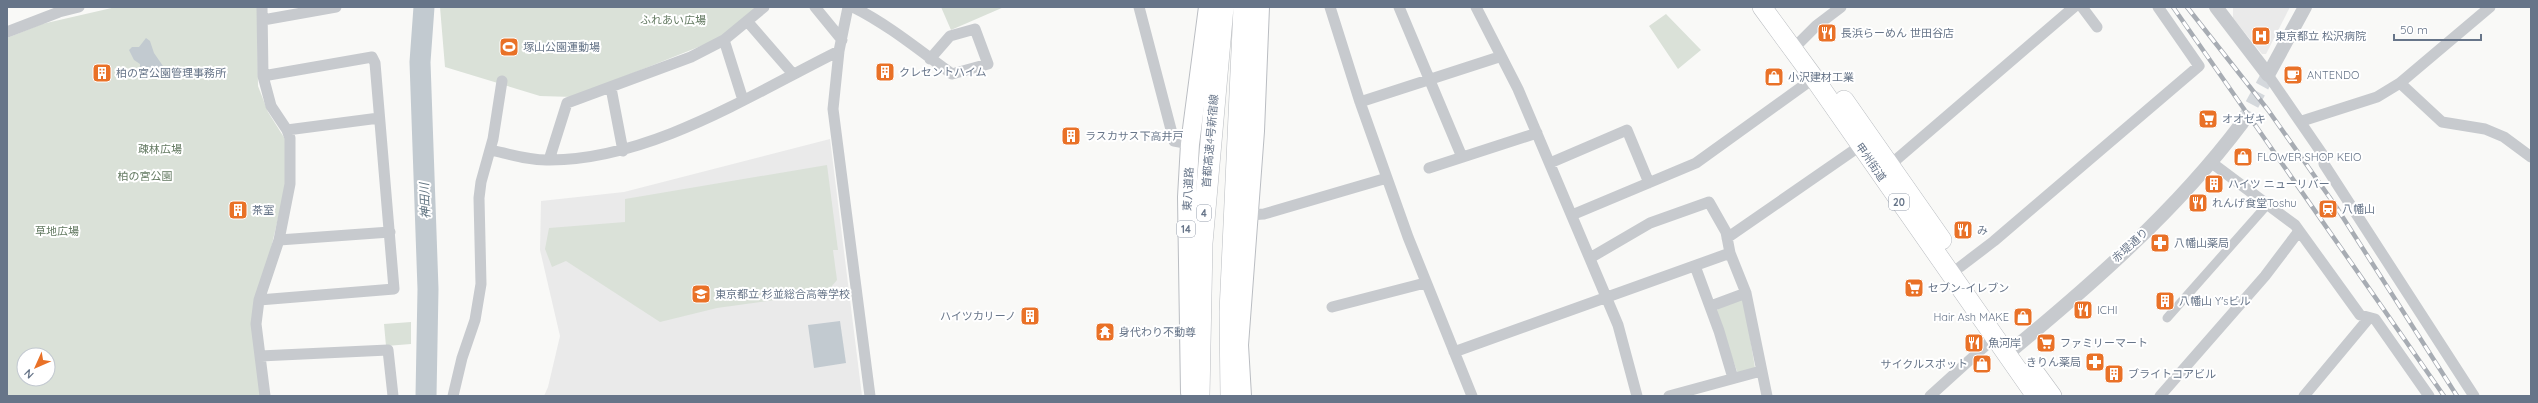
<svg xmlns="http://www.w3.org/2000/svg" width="2538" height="403" font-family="Quicksand,'Noto Sans JP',sans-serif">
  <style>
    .built { fill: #eaeaea }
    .green { fill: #dae1d8; fill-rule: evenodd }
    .water { fill: #c2cad0 }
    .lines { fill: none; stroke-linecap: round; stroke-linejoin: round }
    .river { stroke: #c2cad0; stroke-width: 21 }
    .tertiary-tunnel { stroke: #d4d8dc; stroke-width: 14; stroke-dasharray: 14 7; stroke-linecap: butt }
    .primary-casing { stroke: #babdc2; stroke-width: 20 }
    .trunk-casing { stroke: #b9bcc0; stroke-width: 20 }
    .motorway-casing { stroke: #b9bcc0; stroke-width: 22 }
    .pedestrian { stroke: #c7cace; stroke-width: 9 }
    .minor { stroke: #c7cace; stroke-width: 11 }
    .tertiary { stroke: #c7cace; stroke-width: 14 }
    .primary { stroke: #fff; stroke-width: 18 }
    .trunk { stroke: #fff; stroke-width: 19 }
    .motorway { stroke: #fff; stroke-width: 21 }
    .rail-casing { stroke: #a7acb3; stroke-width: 4.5 }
    .rail { stroke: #fff; stroke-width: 3; stroke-dasharray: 9; stroke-linecap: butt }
    .labels { text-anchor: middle; stroke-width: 4; stroke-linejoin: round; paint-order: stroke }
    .shield { fill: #fff; stroke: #959eac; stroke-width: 1 }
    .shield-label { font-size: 10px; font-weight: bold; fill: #677589 }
    .park-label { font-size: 11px; fill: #647a62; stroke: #fff }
    .poi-label { font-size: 11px; fill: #677589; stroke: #fff; text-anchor: start }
    .street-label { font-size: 11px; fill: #677589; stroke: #fff }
    .water-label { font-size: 12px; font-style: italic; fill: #637683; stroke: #fff }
  </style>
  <rect width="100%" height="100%" fill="#f9f9f7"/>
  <path class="built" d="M2233,7H2290L2266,54H2262L2233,18Z
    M830,139L862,396H544L548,387L560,336L540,250L541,201L624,192Z"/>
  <path class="green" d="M116,7H257L258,86L268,112L285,139L286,184L259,300L266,396H7V38L42,24ZM24,355H48V379H24Z
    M440,7H759L721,38L573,97L540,96L445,67Z
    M941,7H1004L951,30Z
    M1666,14L1701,50L1678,69L1649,26Z
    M827,165L838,250H833L837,280L826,293L717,308L660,322L566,261L552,267L545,249L549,228L625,222V199Z
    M1740,298L1744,301L1755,368L1738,374L1716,313L1719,306Z
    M411,322V344L386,346L384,324Z"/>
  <path class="water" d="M146,38L150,41L154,53L163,66L169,68L160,74L150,73L148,78L145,79L144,69L140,71V64L134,60L129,50L132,47H139Z
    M840,321L846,363L814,368L808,325Z"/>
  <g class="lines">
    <path class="river" d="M424,7L420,62L428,289L426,396"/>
    <path class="tertiary-tunnel" d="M2242,123L2268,75"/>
    <g class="primary-casing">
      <path id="primary" d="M1190,393L1187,197L1190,144L1208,7
        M1242,396L1239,345L1255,131L1260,7"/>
    </g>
    <g class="trunk-casing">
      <path id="trunk" d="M1762,7L1814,78L2036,396
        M1844,100L1942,240
        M2033,370L2052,396"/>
    </g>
    <g class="motorway-casing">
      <path id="motorway" d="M1199,396L1202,243L1223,7
        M1231,396L1230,312L1244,7"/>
    </g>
    <path class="pedestrian" d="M2167,318L2267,205"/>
    <path class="minor" d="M262,7L263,76L271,106L287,130L290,138V184L279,240L259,300L256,324L265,396
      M815,7L842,40
      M848,7L839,51L833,109L870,396
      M853,7C889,25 920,51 952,74L988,64L975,29L950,36L930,59
      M1139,7L1174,141L1190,144
      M1330,7L1360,102L1408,237L1472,396
      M1399,7L1462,157
      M1476,7L1518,89L1618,325L1637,396
      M2082,7L2097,27
      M263,20L336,7
      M747,21L793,74
      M7,32L59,12L79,7
      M724,40L743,100
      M1793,49L1816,26L1841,7
      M2268,75L2323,155L2324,164L2474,396
      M2400,83L2442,122L2485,129L2504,137L2531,157
      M611,88L623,151
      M1360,102L1499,57
      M2302,121L2377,97L2400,83L2490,7
      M287,130L379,118
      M491,150C509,154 531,161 550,160C652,159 750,95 839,51
      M549,160L567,103L691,57L724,40L764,7
      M1550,163L1627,130L1649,183
      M2212,163L2295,225L2360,315L2375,319L2429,396
      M1890,165L2074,7
      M1429,168L1537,133
      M1248,215L1264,214L1387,178
      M1572,215L1696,163L1814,78
      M1727,238L1860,146
      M279,240L390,232
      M1590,258L1650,223L1709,202L1726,232L1730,253L1746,293L1767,396
      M1695,266L1719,331L1733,378
      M1960,267L1994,241L2199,66L2158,7
      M259,300L394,289L375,63L372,57L263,76
      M1711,306L1746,293
      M1332,307L1425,283
      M1454,352L1730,253
      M260,356L388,350L393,396
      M453,396L462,358L475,320L481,284L479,198L481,182L493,139L502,81
      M1669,396L1761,371
      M1930,396L1994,338
      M2160,396L2265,276L2299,231
      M2304,396L2369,318"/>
    <path class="tertiary" d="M2216,7L2268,75L2305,7
      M2006,355C2091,285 2176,211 2242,123"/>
    <use href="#primary" class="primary"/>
    <use href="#trunk" class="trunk"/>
    <use href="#motorway" class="motorway"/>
    <g class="rail-casing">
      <path id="rail" d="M2173,7L2444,396
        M2187,7L2268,110L2335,205L2457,396"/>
    </g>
    <use href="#rail" class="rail"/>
  </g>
  <defs>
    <g id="restaurant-square" transform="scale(1)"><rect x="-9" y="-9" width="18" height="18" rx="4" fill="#e97127" stroke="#fff"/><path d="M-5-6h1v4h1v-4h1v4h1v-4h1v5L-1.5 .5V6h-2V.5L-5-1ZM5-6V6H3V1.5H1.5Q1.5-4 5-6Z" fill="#fff"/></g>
    <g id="hospital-square" transform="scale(1)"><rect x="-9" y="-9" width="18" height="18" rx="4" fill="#e97127" stroke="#fff"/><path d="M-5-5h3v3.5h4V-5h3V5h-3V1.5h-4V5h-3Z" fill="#fff"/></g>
    <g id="stadium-square" transform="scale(1)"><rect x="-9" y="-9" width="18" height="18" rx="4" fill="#e97127" stroke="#fff"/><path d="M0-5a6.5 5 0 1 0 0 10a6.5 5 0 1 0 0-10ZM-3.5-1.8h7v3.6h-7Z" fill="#fff"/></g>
    <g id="building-square" transform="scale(1)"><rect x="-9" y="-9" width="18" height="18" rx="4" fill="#e97127" stroke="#fff"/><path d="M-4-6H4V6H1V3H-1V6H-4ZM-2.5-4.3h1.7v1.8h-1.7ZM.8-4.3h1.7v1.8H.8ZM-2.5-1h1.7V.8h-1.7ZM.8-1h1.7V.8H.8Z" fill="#fff"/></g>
    <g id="cafe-square" transform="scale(1)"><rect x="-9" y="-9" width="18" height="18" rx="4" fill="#e97127" stroke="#fff"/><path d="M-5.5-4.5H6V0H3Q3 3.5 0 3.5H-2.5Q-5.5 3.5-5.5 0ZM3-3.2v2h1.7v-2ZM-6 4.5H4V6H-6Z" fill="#fff"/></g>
    <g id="shop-square" transform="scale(1)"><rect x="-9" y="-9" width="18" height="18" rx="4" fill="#e97127" stroke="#fff"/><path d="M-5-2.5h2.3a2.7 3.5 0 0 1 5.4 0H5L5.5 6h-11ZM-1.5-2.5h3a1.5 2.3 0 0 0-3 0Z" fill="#fff"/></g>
    <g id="supermarket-square" transform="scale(1)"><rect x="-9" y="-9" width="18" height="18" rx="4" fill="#e97127" stroke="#fff"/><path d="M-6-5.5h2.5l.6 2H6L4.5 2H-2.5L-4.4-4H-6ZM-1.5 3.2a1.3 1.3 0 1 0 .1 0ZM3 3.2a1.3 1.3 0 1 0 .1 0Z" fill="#fff"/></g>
    <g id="station-square" transform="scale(1)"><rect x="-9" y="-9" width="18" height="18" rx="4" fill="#e97127" stroke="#fff"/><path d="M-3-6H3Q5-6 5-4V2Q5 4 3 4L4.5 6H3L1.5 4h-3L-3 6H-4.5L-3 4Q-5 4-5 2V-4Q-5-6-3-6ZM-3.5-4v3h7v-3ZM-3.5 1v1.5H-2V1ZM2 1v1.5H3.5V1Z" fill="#fff"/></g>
    <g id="pharmacy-square" transform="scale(1)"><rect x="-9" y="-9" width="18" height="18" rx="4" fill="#e97127" stroke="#fff"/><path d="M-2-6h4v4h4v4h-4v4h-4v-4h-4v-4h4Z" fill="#fff"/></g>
    <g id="school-square" transform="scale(1)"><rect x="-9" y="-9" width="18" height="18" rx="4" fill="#e97127" stroke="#fff"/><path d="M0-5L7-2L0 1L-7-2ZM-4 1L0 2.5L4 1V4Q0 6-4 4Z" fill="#fff"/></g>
    <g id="temple-square" transform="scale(1)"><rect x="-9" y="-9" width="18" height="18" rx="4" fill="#e97127" stroke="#fff"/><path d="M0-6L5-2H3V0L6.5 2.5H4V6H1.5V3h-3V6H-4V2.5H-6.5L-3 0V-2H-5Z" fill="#fff"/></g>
  </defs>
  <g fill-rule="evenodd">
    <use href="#restaurant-square" x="1827" y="33"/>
    <use href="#hospital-square" x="2261" y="36"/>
    <use href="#stadium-square" x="509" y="47"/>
    <use href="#building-square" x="885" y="72"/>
    <use href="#building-square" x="102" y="73"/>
    <use href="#cafe-square" x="2293" y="75"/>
    <use href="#shop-square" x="1774" y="77"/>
    <use href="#supermarket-square" x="2208" y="119"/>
    <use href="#building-square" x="1071" y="136"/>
    <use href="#shop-square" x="2243" y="157"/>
    <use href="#building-square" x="2214" y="184"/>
    <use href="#restaurant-square" x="2198" y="203"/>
    <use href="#station-square" x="2328" y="209"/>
    <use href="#building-square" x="238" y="210"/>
    <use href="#restaurant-square" x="1963" y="230"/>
    <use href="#pharmacy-square" x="2160" y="243"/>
    <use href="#supermarket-square" x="1914" y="288"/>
    <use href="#school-square" x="701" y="294"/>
    <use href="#building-square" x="2165" y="301"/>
    <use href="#restaurant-square" x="2083" y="310"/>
    <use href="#building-square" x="1030" y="316"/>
    <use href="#shop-square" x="2023" y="317"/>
    <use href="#temple-square" x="1105" y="332"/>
    <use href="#restaurant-square" x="1974" y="343"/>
    <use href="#supermarket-square" x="2046" y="343"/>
    <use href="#pharmacy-square" x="2095" y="362"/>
    <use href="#shop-square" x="1982" y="364"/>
    <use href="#building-square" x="2114" y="374"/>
  </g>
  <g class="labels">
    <g class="shield">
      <rect x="1889" y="194" width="20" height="16" rx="3"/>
      <rect x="1197" y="205" width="14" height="16" rx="3"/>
      <rect x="1177" y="221" width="18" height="16" rx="3"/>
    </g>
    <g class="shield-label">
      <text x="1899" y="206">20</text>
      <text x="1204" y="217">4</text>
      <text x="1186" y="233">14</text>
    </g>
    <g class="park-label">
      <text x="673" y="24">ふれあい広場</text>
      <text x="160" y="153">疎林広場</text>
      <text x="145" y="180">柏の宮公園</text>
      <text x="57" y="235">草地広場</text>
    </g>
    <g class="poi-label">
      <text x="1841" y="37">長浜らーめん 世田谷店</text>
      <text x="2275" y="40">東京都立 松沢病院</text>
      <text x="523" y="51">塚山公園運動場</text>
      <text x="899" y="76">クレセントハイム</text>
      <text x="116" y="77">柏の宮公園管理事務所</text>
      <text x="2307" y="79">ANTENDO</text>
      <text x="1788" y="81">小沢建材工業</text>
      <text x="2222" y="123">オオゼキ</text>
      <text x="1085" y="140">ラスカサス下高井戸</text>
      <text x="2257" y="161">FLOWER SHOP KEIO</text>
      <text x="2228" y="188">ハイツ ニューリバー</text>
      <text x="2212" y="207">れんげ食堂Toshu</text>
      <text x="2342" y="213">八幡山</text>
      <text x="252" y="214">茶室</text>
      <text x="1977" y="234">み</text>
      <text x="2174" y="247">八幡山薬局</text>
      <text x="1928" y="292">セブン-イレブン</text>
      <text x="715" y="298">東京都立 杉並総合高等学校</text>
      <text x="2179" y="305">八幡山 Y'sビル</text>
      <text x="2097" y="314">ICHI</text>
      <text x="1016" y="320" text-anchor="end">ハイツカリーノ</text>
      <text x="2009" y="321" text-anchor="end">Hair Ash MAKE</text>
      <text x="1119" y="336">身代わり不動尊</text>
      <text x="1988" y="347">魚河岸</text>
      <text x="2060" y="347">ファミリーマート</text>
      <text x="2081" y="366" text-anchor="end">きりん薬局</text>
      <text x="1968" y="368" text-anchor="end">サイクルスポット</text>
      <text x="2128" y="378">ブライトコアビル</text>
    </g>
    <g class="street-label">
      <text transform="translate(1210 141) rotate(-85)" y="4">首都高速4号新宿線</text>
      <text transform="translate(1871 162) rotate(55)" y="4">甲州街道</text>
      <text transform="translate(1188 189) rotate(-87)" y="4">東八道路</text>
      <text transform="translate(2130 245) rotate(-42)" y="4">赤堤通り</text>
    </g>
    <g class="water-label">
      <text transform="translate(425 201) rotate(-92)" y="4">神田川</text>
    </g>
  </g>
  <rect width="2538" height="403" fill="none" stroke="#677589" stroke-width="16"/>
  <g transform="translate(36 367) rotate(225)"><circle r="19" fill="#ffffff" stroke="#c2c8d0"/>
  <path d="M0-3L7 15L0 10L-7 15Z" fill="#e97127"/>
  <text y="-6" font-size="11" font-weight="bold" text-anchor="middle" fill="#677589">N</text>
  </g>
  <path d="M2394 34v6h87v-6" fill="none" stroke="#677589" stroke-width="2"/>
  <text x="2400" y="34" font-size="12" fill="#677589" stroke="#ffffff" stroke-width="3" paint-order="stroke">50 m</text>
</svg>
